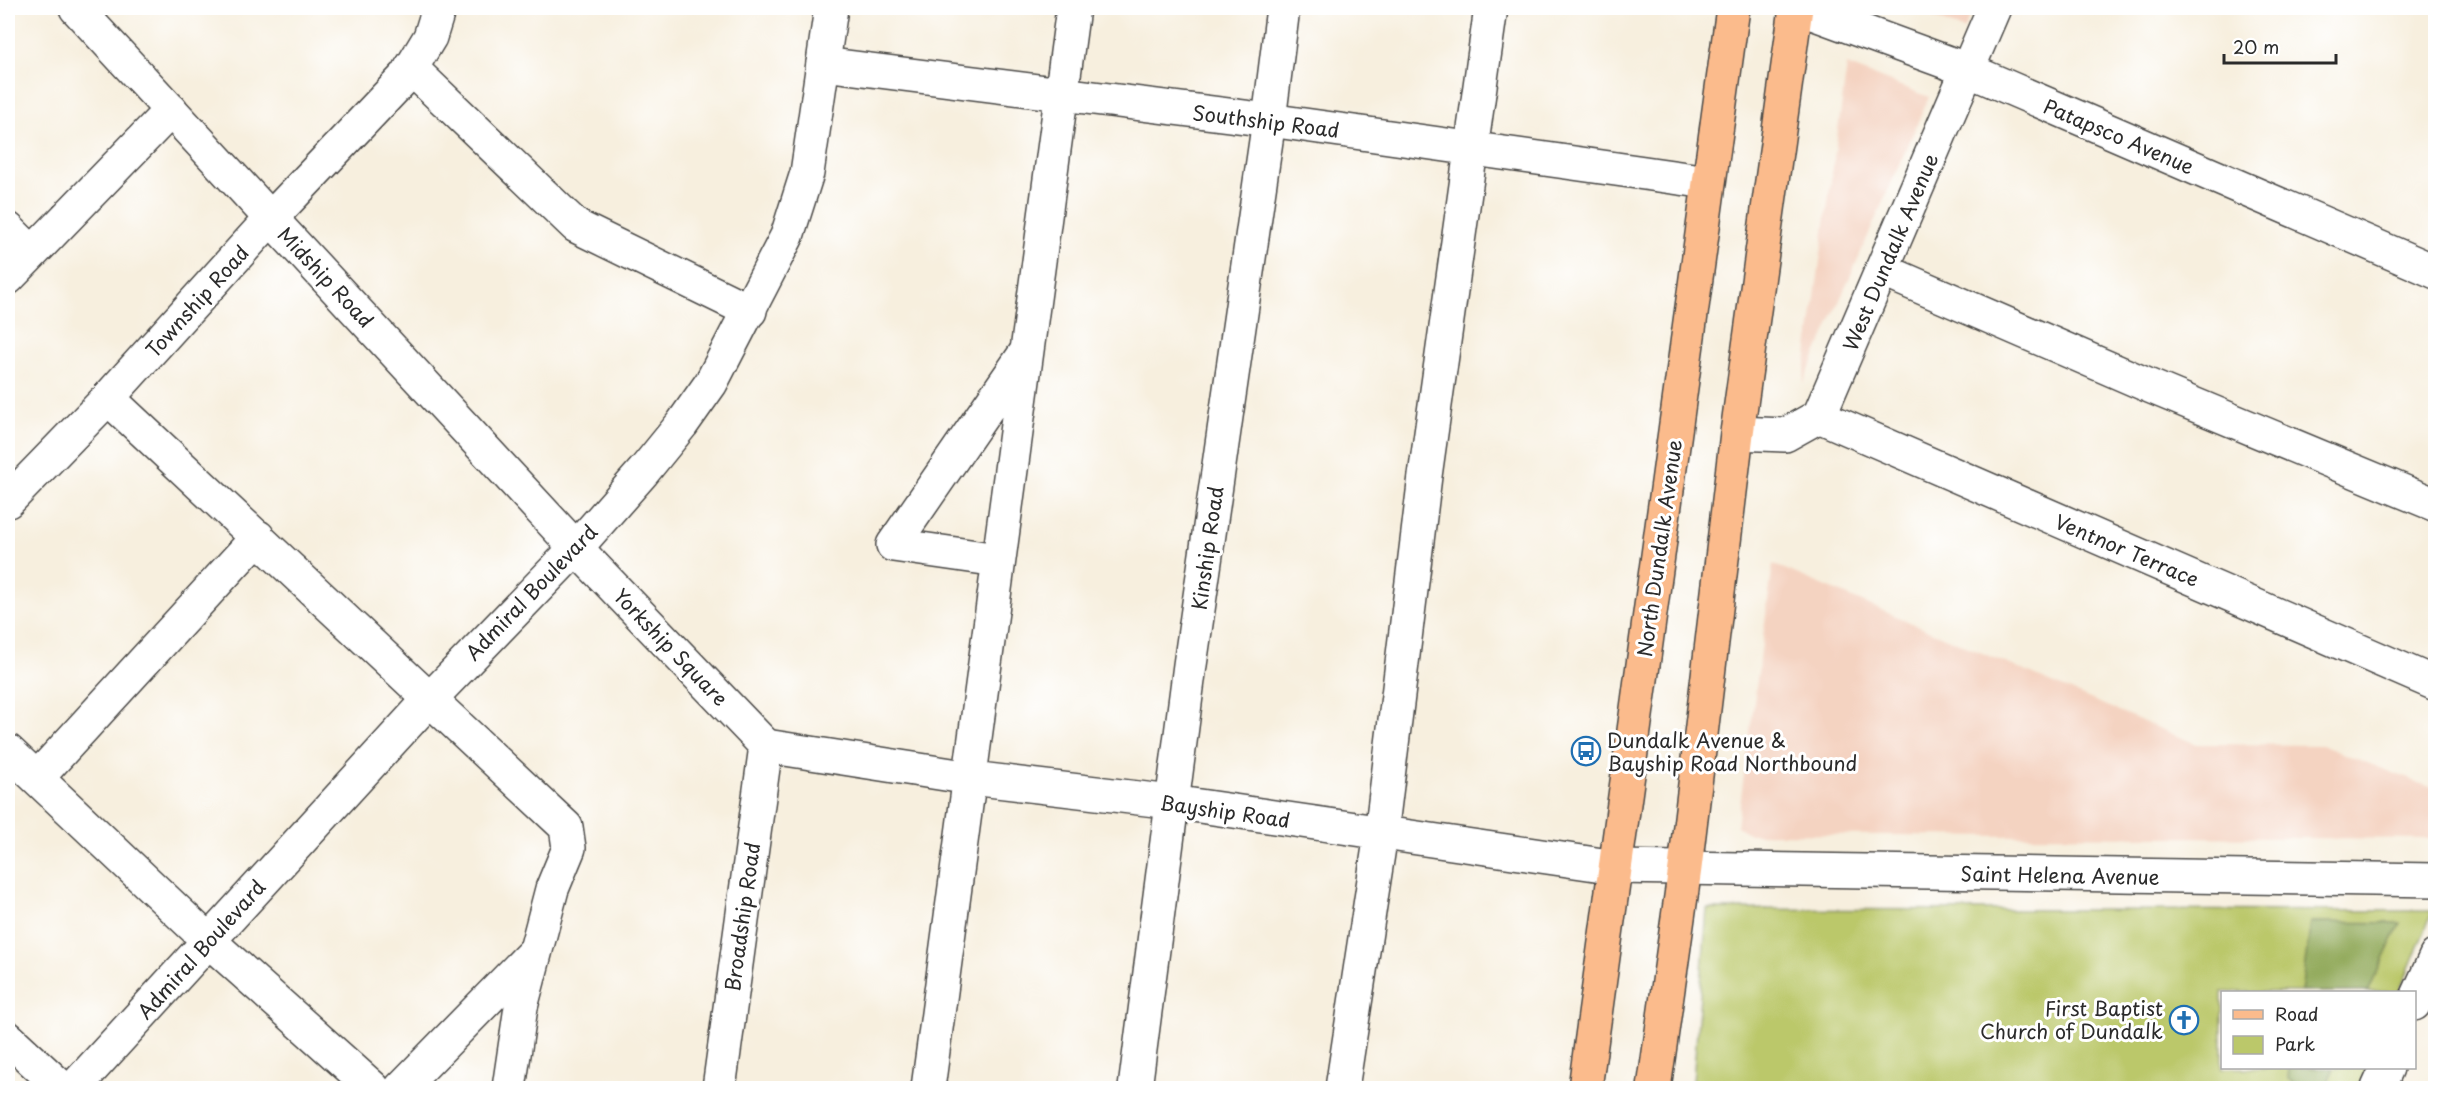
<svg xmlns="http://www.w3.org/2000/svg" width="2443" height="1096" font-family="'Playpen Sans',sans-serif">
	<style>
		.built { fill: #f4d3c1 }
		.green { fill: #bbc86a; stroke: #737a4a; stroke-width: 1.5 }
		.forest { fill: #94ac5e; stroke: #606c44; stroke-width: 1.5 }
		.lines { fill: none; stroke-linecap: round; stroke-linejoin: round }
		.minor-casing { stroke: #4a4846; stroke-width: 36 }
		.major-casing { stroke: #4a4846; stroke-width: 36 }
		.minor { stroke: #fff; stroke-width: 33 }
		.major { stroke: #fbbb8c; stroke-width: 33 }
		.labels { text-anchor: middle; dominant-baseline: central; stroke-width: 6; stroke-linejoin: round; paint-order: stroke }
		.street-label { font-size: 20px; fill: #2b2b2b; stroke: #fff }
		.poi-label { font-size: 20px; fill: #2b2b2b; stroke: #fff; text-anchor: start }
	</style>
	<rect width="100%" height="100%" fill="#fff"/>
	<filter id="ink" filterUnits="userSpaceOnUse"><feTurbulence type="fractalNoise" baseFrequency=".0167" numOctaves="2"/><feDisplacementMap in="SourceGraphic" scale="12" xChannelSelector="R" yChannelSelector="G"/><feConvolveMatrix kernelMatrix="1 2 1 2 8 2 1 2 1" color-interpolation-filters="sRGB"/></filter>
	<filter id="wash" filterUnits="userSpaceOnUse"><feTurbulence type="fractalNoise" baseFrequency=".008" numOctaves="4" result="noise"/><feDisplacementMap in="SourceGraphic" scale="24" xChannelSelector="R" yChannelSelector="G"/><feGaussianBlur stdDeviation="1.35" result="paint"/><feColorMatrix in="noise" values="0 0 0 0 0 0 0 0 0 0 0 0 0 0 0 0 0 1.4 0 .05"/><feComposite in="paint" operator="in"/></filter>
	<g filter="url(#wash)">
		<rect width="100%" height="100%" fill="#f7efde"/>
		<!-- built -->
		<g class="built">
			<polygon points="1911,8 1974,8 1964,30"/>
			<polygon points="1847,65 1929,97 1803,384"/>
			<polygon points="1773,564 2196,744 2321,745 2435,789 2435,839 1749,834 1737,826"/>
		</g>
		<!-- green -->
		<polygon class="green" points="1707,909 2433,911 2399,992 2222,992 2222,1068 2367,1068 2359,1088 1710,1088 1693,1081"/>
		<!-- forest -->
		<g class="forest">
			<polygon points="2311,922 2400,923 2368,992 2301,992"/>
			<polygon points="2289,1068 2334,1068 2325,1088 2303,1088 2288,1078"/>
		</g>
	</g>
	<g filter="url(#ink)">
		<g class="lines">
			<!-- minor casing -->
			<g class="minor-casing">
				<g id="minor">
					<polyline points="76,8 576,548 766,746"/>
					<polyline points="1799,8 1968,70 2436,272"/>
					<polyline points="823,64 1269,120 1708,182"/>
					<polyline points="411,68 576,226 750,311"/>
					<polyline points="8,229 31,252"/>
					<polyline points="1882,270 2152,387 2436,505"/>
					<polyline points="8,278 171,110"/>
					<polyline points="108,398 566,827 569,848 552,889 521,1007 509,1088"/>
					<polyline points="1819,416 2436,684"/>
					<polyline points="1737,433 1785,435 1819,416 1994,8"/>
					<polyline points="8,501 108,398 271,218 407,75 430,37 439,8"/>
					<polyline points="998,560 893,545 1024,355"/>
					<polyline points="766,746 971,778 1172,802 1616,867 2436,880"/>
					<polyline points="8,751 209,941 373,1088"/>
					<polyline points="37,778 258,537"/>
					<polyline points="2414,1004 2436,956"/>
					<polyline points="8,1038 62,1088"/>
					<polyline points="74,1088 429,700 576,548 643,472 682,424 711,383 787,236 807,173 831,8"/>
					<polyline points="401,1088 534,952"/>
					<polyline points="719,1088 766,746"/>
					<polyline points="928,1088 1073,8"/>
					<polyline points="1135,1088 1190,665 1269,120 1283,8"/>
					<polyline points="1342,1088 1381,834 1425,476 1491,8"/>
					<polyline points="2378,1088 2387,1068"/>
				</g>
			</g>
			<!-- major casing -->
			<g class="major-casing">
				<g id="major">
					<polyline points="1585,1088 1733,8"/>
					<polyline points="1654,1088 1685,868 1737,433 1796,8"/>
				</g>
			</g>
			<!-- minor -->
			<use href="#minor" class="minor"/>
			<!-- major -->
			<use href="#major" class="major"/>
		</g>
	</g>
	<!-- icons -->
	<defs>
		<g id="bus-ring" transform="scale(1.5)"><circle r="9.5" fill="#fff" stroke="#1f6fb2" stroke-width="1.5"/><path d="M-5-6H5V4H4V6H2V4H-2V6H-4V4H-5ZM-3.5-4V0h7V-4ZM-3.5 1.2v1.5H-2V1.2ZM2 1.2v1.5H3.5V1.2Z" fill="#1f6fb2"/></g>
		<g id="church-ring" transform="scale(1.5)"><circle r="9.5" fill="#fff" stroke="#1f6fb2" stroke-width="1.5"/><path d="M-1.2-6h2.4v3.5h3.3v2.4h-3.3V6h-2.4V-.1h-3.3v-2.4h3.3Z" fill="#1f6fb2"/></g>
	</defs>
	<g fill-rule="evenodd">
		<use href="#bus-ring" x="1586" y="751"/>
		<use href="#church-ring" x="2184" y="1020"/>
	</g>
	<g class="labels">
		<!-- street labels -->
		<g class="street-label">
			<text transform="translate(1266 121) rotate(7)">Southship Road</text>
			<text transform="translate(2119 136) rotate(23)">Patapsco Avenue</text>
			<text transform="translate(1890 252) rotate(-67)">West Dundalk Avenue</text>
			<text transform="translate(326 277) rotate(47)">Midship Road</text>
			<text transform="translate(197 301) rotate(-48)">Township Road</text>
			<text transform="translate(1207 548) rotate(-82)">Kinship Road</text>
			<text transform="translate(1659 548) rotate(-82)">North Dundalk Avenue</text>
			<text transform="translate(2127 550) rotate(23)">Ventnor Terrace</text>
			<text transform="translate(531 592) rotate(-46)">Admiral Boulevard</text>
			<text transform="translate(671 647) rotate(46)">Yorkship Square</text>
			<text transform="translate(1225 811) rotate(8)">Bayship Road</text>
			<text transform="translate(2060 875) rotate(1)">Saint Helena Avenue</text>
			<text transform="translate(742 917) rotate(-82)">Broadship Road</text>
			<text transform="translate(201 949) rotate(-48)">Admiral Boulevard</text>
		</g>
		<!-- poi labels -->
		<g class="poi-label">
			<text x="1607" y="740">Dundalk Avenue &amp;<tspan x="1607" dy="23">Bayship Road Northbound</tspan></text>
			<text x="2163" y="1008" text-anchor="end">First Baptist<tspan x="2163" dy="23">Church of Dundalk</tspan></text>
		</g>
	</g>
	<!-- margin -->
	<rect width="2443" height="1096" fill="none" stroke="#fff" stroke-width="30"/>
	<!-- legend -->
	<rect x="2221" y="991" width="195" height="78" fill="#ffffff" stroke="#aaaaaa" stroke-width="1.5"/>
	<rect x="2233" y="1010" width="30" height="9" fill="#fbbb8c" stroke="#aaaaaa" stroke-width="1.5"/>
	<text x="2275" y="1021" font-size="18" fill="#2b2b2b">Road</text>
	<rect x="2233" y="1036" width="30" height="18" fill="#bbc86a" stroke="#aaaaaa" stroke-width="1.5"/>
	<text x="2275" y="1051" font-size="18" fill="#2b2b2b">Park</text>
	<!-- scale -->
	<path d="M2224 54v9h112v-9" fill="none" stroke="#2b2b2b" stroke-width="3"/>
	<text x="2233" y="54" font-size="18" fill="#2b2b2b" stroke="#ffffff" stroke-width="4.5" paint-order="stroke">20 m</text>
</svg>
